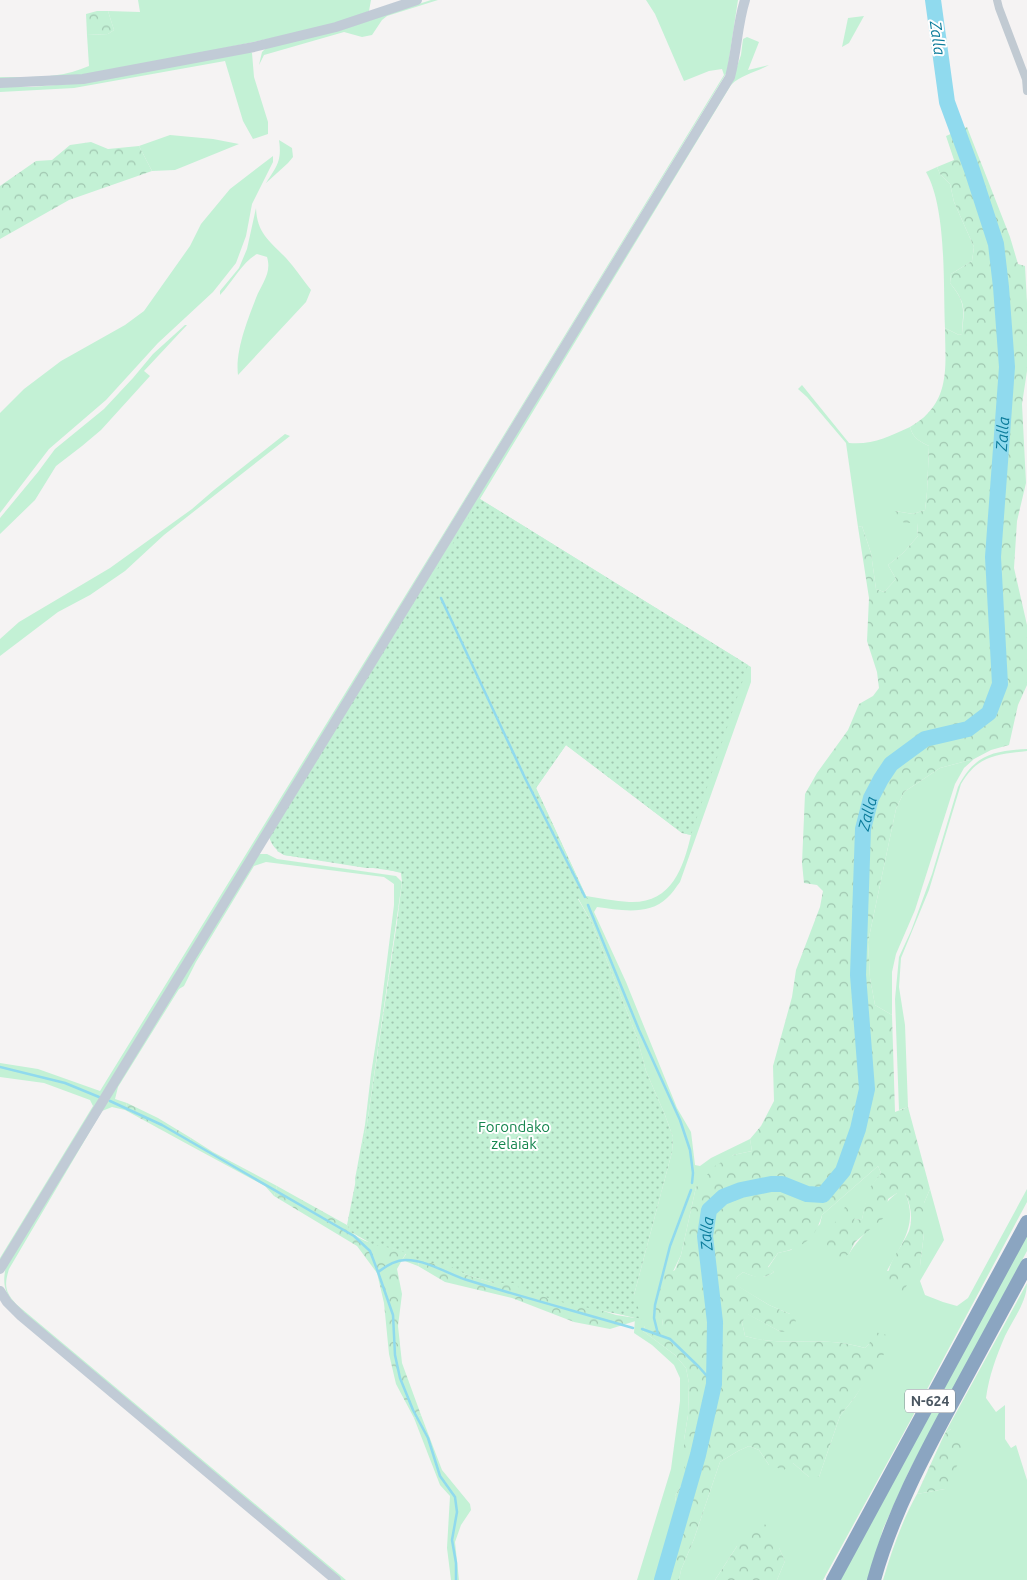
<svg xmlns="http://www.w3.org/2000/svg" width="1027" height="1580" font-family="Ubuntu,sans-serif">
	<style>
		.green { fill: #c3f1d5; fill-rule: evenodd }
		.forest { fill: url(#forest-crowns) }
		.park { fill: url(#park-dots) }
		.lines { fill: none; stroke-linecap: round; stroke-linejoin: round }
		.stream { stroke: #90daee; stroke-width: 2.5 }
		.river { stroke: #90daee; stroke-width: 16 }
		.street { stroke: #c1cad2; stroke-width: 8 }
		.secondary { stroke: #c1cbd6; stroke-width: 10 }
		.highway { stroke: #8ba5c1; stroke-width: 14 }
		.labels { text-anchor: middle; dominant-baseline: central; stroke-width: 4; stroke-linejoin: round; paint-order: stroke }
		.shield { fill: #fff; stroke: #808990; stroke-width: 1 }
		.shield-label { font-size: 14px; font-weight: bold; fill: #4a5661 }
		.park-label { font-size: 15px; fill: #17864f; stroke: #fff }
		.water-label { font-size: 16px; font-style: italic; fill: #0c7c9b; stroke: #fff }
	</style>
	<defs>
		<pattern id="forest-crowns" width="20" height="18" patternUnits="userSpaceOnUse" patternTransform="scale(1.25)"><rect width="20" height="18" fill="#c3f1d5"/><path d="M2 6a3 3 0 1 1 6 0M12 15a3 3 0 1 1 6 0" fill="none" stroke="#a0c6b0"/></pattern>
		<pattern id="park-dots" width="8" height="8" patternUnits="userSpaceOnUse" patternTransform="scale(1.25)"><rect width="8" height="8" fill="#c3f1d5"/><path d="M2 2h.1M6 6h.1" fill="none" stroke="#a0c6b0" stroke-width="1.8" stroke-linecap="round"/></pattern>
	</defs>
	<rect width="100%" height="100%" fill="#f5f3f3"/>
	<!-- green -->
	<g class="green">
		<path d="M 138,0 L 371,0 L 369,11 L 356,17 L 302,32 L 175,58 L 83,75 L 0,80 L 0,77 C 32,77 59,79 89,66 L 87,35 L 108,34 L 114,30 L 108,11 L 140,12 Z"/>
		<polygon points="431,0 438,0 387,16 382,20 372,35 362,37 344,32 264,55 259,65 262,52 267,47 367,21"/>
		<polygon points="646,0 738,0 727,72 0,1261 0,1258 93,1106 90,1100 44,1083 0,1077 0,1063 38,1069 100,1091 447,528 724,75 722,69 709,71 684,81 655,14"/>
		<polygon points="864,16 849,43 842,47 848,18"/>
		<path d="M 747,37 L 759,42 L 748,70 L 769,65 C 757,72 741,75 731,85 L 480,499 L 751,667 L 751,682 L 680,882 C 676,887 672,894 667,898 C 649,916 619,910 597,907 L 594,912 L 626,982 L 677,1108 L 691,1132 L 695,1165 L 700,1166 L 711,1158 L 750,1139 L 752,1151 L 733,1155 L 696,1187 L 681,1255 L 653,1313 L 663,1319 L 662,1326 L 645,1326 L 643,1331 L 675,1355 L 686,1368 L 689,1383 L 688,1415 L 684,1440 L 688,1474 L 675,1496 L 678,1513 L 658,1580 L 637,1580 L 671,1469 L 680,1401 L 680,1378 L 674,1365 L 652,1345 L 634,1333 L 635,1318 L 419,1261 L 418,1266 L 402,1260 L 406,1254 L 347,1225 L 634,1295 L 672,1152 L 673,1137 L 665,1115 L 646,1071 L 637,1037 L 592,923 L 578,898 L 284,855 L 277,851 L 423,592 L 421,588 L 733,78 L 741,55 L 743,39 ZM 566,745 L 682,833 L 691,835 C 683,869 671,904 629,902 C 615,901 600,898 586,896 L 536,788 Z"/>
		<polygon points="250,51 252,53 254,77 268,122 268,134 253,139 243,121 225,61 74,88 0,92 0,87 32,87 81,83"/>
		<polygon points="170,135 213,139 239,144 175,170 152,171 139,146"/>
		<path d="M 279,140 L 292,148 L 293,157 L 288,163 L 266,183 C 277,166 282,161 279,140 Z"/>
		<polygon points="273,156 273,162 252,204 246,236 236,263 213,292 158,343 106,400 49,449 0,513 0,413 24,389 61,361 125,325 144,311 190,246 201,224 230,189"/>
		<path d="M 937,167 L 940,174 L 950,184 L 954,202 L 974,247 L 972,261 L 951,274 L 950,283 C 967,304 963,309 962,334 L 959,335 L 945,328 C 943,285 947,209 926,172 Z"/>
		<path d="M 256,208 C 257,234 270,241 286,258 C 295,268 303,280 311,290 L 306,302 L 238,375 C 235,351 248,319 256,298 C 262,283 272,273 267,257 L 257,254 C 242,262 232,283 220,295 L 220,291 L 239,268 L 247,249 Z"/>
		<polygon points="185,325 187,325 144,371 150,376 101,430 82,446 56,466 35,500 0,534 0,518 38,472 55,449 104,409 133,378 153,354"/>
		<path d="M 802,385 L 849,443 C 873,445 888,437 910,427 C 913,438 919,441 929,446 L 927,492 L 925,510 L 913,514 L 895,511 L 905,523 L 917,523 L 918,536 L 903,553 L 888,565 L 896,579 L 884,592 L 876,589 L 871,553 L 862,526 L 858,527 L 846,443 L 807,397 L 798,389 Z"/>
		<polygon points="285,434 290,436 164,535 125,571 90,595 58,612 0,656 0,639 19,622 110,568 192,509 214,490"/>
		<path d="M 1027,749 L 1027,751 C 996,755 978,755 961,784 L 929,890 L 901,958 L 899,987 L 905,1025 L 908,1107 L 899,1110 L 895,999 L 899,957 L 911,931 L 932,874 L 958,787 C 974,755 993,751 1027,749 Z"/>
		<polygon points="974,759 964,768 955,784 915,910 896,954 892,972 892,1015 875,1005 870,978 868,942 896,809 904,792 940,768"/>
		<path d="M 260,854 L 267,854 L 277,859 L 396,876 L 402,882 L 367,1124 L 356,1186 L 355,1179 L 365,1125 L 371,1074 L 380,1016 L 394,905 L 394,884 L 384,877 L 266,862 L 254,866 L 196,962 L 184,986 L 179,989 L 118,1087 L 115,1099 L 127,1103 L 125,1110 L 112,1107 L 102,1111 L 9,1269 C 4,1286 5,1291 16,1304 L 346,1580 L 339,1580 L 27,1316 C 10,1299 0,1293 6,1266 L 255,858 Z"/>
		<polygon points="191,1138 213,1152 277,1186 274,1196 265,1186 189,1145"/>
		<path d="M 878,1166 L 881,1173 L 869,1190 L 862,1219 L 853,1220 L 855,1201 L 849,1254 C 854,1245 860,1239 867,1231 C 877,1218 883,1203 897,1193 L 905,1193 C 919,1224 901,1244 887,1271 L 920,1266 L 924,1233 L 924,1203 L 930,1189 L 944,1240 L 920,1281 L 925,1295 L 943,1302 L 957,1306 L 968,1298 L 1027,1189 L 1027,1202 L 908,1425 L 823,1580 L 777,1580 L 785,1561 L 779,1548 L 737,1546 L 715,1580 L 679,1580 L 681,1570 L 694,1539 L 720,1462 L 738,1451 L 749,1446 L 759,1450 L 769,1465 L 793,1463 L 809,1477 L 819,1477 L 840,1416 L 855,1397 L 869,1374 L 869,1344 L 865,1348 C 858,1346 850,1344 842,1343 C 809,1339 777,1346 745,1336 L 742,1322 L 746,1313 L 781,1332 L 790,1314 L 769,1305 L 734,1284 L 737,1277 L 743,1272 C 754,1277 763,1280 774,1272 L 768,1268 L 778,1253 L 791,1250 L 820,1224 L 822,1215 Z"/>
		<polygon points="1027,1235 1027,1251 909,1471 883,1529 868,1580 840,1580"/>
		<path d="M 1027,1283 C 1027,1302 1013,1319 1005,1336 C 996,1357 989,1376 986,1398 L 996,1412 L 1005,1405 L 1005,1439 L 1011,1448 L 1016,1445 L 1027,1480 L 1027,1580 L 883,1580 C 892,1550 902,1521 917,1494 L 945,1489 L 951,1429 L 945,1433 Z"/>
		<polygon points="421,1415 442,1470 470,1504 471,1510 461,1525 455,1542 459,1580 451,1580 447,1548 450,1496 440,1485 414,1418"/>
	</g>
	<!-- forest -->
	<g class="forest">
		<polygon points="97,11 108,11 114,30 108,34 87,35 86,14"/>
		<path d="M 967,127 L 1010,237 L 1018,264 L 1025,266 L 1027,303 L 1027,371 L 1022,404 L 1026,483 L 1017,521 L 1014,568 L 1027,625 L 1027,685 L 1018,705 L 1009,745 L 991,750 L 974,759 L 940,768 L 904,792 L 896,809 L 868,942 L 870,978 L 875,1005 L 892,1015 L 895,1112 L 908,1107 L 930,1189 L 924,1203 L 924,1233 L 920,1266 L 899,1297 C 874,1274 899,1254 909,1231 C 913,1219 911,1205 905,1193 L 897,1193 L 888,1199 L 886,1216 L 855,1242 L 849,1254 L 839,1260 L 830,1254 L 825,1238 L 845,1207 L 855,1201 L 858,1209 L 854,1220 L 862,1219 L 868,1190 L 881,1173 L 878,1166 L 822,1215 C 815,1240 802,1248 778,1253 L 768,1267 L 774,1272 C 762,1280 756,1278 743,1272 L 737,1277 L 735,1284 L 769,1305 L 790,1314 L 796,1321 L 795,1331 L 781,1332 L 747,1314 L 742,1322 L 745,1336 C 778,1346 809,1339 842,1343 C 850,1344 857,1346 865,1348 L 869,1344 L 875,1332 L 887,1335 L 888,1348 L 855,1397 L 840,1416 L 819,1477 L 809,1477 L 793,1463 L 784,1470 L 769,1465 L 759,1450 L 749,1446 L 738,1451 L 720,1462 L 694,1539 L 681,1570 L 679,1580 L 658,1580 L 678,1513 L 675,1496 L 688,1474 L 684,1467 L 684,1440 L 688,1415 L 689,1383 L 686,1368 L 675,1355 L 643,1331 L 645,1326 L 662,1326 L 663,1319 L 658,1319 L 653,1313 L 664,1276 L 675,1270 L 681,1255 L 696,1187 L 715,1166 L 733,1155 L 752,1151 L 750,1139 L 761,1126 L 774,1101 L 773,1066 L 792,997 L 796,970 L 820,907 L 823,891 L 817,885 L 804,883 L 802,863 L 805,794 L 817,773 L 848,730 L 859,704 L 873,696 L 879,688 L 877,672 L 867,641 L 869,598 L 858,527 L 862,526 L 871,553 L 876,589 L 884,592 L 896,579 L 888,565 L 903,553 L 918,536 L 917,523 L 905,523 L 891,517 L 895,511 L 913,514 L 925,510 L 927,492 L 929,446 C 919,441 913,438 910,427 C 916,423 923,419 928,413 C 950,390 945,358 945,328 L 959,335 L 962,334 C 964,309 967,304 950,283 L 951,274 L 972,261 L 974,247 L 954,202 L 950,184 L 940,174 L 937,167 L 954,160 L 946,136 Z"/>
		<polygon points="91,142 108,149 139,146 152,171 69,200 0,239 0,186 36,161 52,160 70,145"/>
		<polygon points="127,1103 158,1118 191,1138 189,1145 125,1110"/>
		<path d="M 277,1186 L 347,1225 C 358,1247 387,1243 406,1253 L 397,1269 L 402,1294 L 398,1326 L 402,1363 L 421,1415 L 414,1418 L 396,1384 L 389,1354 L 384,1303 L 377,1273 L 357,1246 L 274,1196 Z"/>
		<polygon points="419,1261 450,1266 467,1275 494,1283 516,1283 616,1315 642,1319 610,1329 574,1322 512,1298 445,1282 418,1266"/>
		<polygon points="951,1429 959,1431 965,1443 961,1458 945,1489 917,1494 945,1433"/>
		<polygon points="762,1521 772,1532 785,1561 777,1580 715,1580 752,1523"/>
	</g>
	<!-- park -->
	<path class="park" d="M 480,499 L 748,665 L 691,835 L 682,833 L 566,745 L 536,788 L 586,896 L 588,899 L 578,899 L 592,923 L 637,1037 L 646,1071 L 665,1115 L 673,1137 L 672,1152 L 634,1295 L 642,1319 L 565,1303 L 521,1290 L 515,1283 L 494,1283 L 467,1275 L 450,1266 L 419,1261 L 400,1250 L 372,1244 L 351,1232 L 347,1225 L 367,1124 L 397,922 L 402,882 L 401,873 L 381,868 L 366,868 L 284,855 C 276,850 271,845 269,836 L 421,588 L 424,591 Z"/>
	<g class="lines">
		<!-- stream -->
		<g class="stream">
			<polyline points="441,598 525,778 585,897"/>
			<polyline points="588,905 639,1030 680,1120 690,1150 693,1173 692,1183"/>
			<polyline points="0,1067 65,1083 99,1097"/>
			<path d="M 110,1101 L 162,1125 L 354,1236 L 370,1251 L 378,1272 C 387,1266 395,1260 406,1260 C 427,1260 448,1274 467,1280 C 522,1297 578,1312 633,1328"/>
			<polyline points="378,1272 393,1315 395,1355 400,1378 413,1410 428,1438 440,1476 455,1497 457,1512 452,1540 456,1563 456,1580"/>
			<polyline points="642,1329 670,1339 699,1367 714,1384"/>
			<polyline points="658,1334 654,1318 655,1305 670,1246 691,1190"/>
		</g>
		<!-- river -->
		<path class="river" id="s1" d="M 662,1580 L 698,1455 L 714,1384 L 715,1322 L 705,1236 L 709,1210 L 723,1197 L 741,1190 L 771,1184 L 782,1184 L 807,1194 L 823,1195 L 843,1171 L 858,1129 L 867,1089 L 858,975 L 863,829 L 871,798 L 881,779 L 891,764 L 925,739 L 968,729 L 989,713 L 1000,684 L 993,557 L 1007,367 L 1001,287 L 996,244 L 972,170 L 947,102 L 933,0"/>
		<!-- street -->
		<polyline class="street" points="997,0 999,8 1026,79 1027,91"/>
		<!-- secondary -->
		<g class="secondary">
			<polyline points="0,83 83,79 254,47 336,27 417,0"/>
			<path d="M 0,1269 L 730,77 C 737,51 737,25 745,0"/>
			<polyline points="0,1291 7,1302 21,1316 336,1580"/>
		</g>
		<!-- highway -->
		<g class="highway">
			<polyline points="833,1580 1027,1222"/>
			<path d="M 874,1580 C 892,1515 924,1455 956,1396 C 980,1352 1003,1309 1027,1265"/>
		</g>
	</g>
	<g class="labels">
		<!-- shield labels -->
		<rect class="shield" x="905" y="1389.5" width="50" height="23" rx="4"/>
		<g class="shield-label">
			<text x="930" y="1401">N-624</text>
		</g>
		<!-- park labels -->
		<g class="park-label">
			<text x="514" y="1126">Forondako<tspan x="514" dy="17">zelaiak</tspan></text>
		</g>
		<!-- water labels -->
		<g class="water-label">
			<text transform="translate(938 38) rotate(82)">Zalla</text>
			<text stroke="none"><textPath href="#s1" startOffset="1344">Zalla</textPath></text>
			<text stroke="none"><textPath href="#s1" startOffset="894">Zalla</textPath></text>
			<text stroke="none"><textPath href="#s1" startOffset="354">Zalla</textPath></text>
		</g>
	</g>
</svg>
